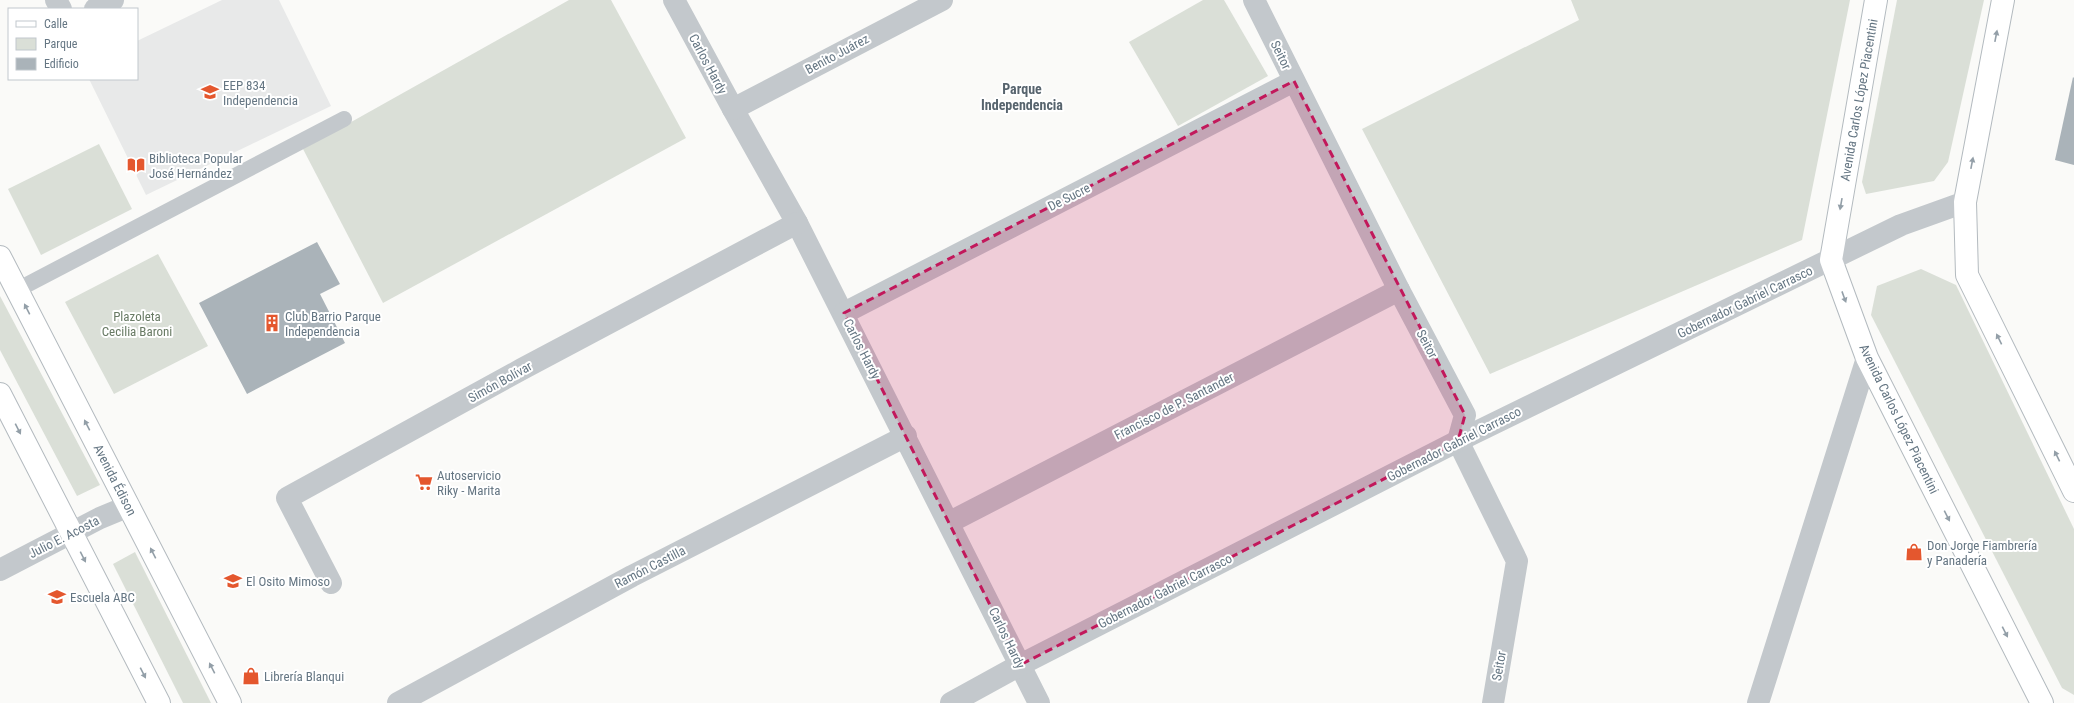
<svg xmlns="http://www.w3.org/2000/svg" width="2074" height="703" font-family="'Roboto Condensed',sans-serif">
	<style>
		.built { fill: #e8e9e9 }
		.green { fill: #dadfd7 }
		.building { fill: #aab3b9 }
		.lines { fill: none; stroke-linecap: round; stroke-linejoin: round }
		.secondary-casing { stroke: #b3babf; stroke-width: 24 }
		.service { stroke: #c3c8cc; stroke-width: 16 }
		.minor { stroke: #c3c8cc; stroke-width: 22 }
		.secondary { stroke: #fff; stroke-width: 22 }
		.oneway { fill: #939fa8 }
		.marked { fill: #c2185b; fill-opacity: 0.2; stroke: #c2185b; stroke-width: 3; stroke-dasharray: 8 5; stroke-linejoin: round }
		.labels { text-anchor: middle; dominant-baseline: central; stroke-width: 4; stroke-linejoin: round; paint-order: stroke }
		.street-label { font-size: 13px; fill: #657683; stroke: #fff }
		.poi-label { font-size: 13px; fill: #657683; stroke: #fff; text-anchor: start }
		.park-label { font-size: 13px; fill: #687a64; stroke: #fff }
		.neighbourhood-label { font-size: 14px; font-weight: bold; fill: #57646e; stroke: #fff }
	</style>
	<rect width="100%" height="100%" fill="#fafaf8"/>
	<!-- built -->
	<polygon class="built" points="222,0 279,0 331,106 146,195 89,79 137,79 137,41"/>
	<!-- green -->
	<g class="green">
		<polygon points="569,0 611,0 686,138 383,303 303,149"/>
		<polygon points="1203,0 1224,0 1268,76 1178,126 1129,42"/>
		<polygon points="1571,0 1850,0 1802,240 1490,374 1362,129 1579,20"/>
		<polygon points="1897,0 1984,0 1948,162 1934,181 1866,194 1862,182"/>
		<polygon points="99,144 132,209 41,255 8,189"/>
		<polygon points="158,254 208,346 114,394 65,302"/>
		<polygon points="1921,269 1956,285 2074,529 2074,695 2062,688 1871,315 1877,286"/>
		<polygon points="0,296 100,485 77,496 0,350"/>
		<polygon points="135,552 211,703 183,703 113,564"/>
	</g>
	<!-- building -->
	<g class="building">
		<polygon points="2073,77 2074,78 2074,165 2055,160"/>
		<polygon points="317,242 340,284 320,294 345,343 247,394 199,303"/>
	</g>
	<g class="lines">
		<!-- secondary casing -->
		<g class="secondary-casing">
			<g id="secondary">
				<polyline points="1876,0 1831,260 1867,358 2042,703"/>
				<polyline points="2003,0 1965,202 1967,275 2074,491"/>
				<polyline points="0,257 230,703"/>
				<polyline points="0,394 159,703"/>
			</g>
		</g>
		<!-- service -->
		<polyline class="service" points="17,290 344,119"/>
		<!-- minor -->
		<g class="minor">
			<polyline points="56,0 61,9"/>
			<polyline points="674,0 733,109 797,223 1039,703"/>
			<polyline points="1254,0 1399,290 1465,415 1458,441 1517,561 1493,703"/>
			<polyline points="95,9 113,0"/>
			<polyline points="733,109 942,0"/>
			<polyline points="844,313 1294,81"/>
			<polyline points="950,522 1399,290"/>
			<polyline points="0,570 100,518 129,506"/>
			<polyline points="331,583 287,498 522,369 797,223"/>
			<polyline points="398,703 632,576 906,436"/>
			<polyline points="951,703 1020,665 1458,441 1901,225 1965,202"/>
			<polyline points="1758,703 1867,358"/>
		</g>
		<!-- secondary -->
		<use href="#secondary" class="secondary"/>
	</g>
	<!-- one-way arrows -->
	<defs><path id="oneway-solid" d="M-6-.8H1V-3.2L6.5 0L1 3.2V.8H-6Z"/></defs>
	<g class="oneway">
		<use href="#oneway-solid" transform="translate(1996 36) rotate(-79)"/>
		<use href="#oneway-solid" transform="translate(1972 163) rotate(-79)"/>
		<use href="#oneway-solid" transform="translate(1841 204) rotate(100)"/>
		<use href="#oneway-solid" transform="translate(1844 297) rotate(70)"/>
		<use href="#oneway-solid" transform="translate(27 309) rotate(-117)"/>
		<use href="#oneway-solid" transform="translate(1999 339) rotate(-116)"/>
		<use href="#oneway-solid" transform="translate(87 425) rotate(-117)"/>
		<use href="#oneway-solid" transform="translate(18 429) rotate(63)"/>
		<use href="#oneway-solid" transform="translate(2057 456) rotate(-116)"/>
		<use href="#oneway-solid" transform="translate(1947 516) rotate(63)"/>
		<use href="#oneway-solid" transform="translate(153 553) rotate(-117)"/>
		<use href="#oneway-solid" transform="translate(83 557) rotate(63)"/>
		<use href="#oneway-solid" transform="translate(2005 632) rotate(63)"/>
		<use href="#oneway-solid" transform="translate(212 668) rotate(-117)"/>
		<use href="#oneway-solid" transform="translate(143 673) rotate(63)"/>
	</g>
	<!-- marked area -->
	<path class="marked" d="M 1294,81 L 1465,415 L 1458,441 L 1020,665 L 844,313 Z"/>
	<!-- icons -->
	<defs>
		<g id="school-bare" transform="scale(1.38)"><path d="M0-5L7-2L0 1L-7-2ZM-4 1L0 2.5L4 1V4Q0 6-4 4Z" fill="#e4572e" stroke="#fff" stroke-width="2.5" paint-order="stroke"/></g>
		<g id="library-bare" transform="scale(1.38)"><path d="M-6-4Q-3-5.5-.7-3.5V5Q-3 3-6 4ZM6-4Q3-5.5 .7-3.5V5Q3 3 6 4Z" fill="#e4572e" stroke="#fff" stroke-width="2.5" paint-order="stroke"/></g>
		<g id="building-bare" transform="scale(1.38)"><path d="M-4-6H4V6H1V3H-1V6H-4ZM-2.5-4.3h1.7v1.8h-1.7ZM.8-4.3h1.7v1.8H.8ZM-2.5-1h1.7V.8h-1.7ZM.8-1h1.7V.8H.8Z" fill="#e4572e" stroke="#fff" stroke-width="2.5" paint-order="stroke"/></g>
		<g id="supermarket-bare" transform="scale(1.38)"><path d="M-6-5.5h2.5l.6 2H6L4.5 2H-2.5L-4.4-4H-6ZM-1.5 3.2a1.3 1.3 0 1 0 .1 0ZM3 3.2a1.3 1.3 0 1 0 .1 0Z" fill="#e4572e" stroke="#fff" stroke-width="2.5" paint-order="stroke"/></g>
		<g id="shop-bare" transform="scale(1.38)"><path d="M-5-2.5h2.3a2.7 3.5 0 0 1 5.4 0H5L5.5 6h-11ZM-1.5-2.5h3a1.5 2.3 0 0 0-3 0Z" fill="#e4572e" stroke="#fff" stroke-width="2.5" paint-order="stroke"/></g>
	</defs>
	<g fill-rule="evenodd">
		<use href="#school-bare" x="210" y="92"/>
		<use href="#library-bare" x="136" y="165"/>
		<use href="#building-bare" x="272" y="323"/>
		<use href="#supermarket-bare" x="424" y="482"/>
		<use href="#shop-bare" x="1914" y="552"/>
		<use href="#school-bare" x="233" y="581"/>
		<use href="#school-bare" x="57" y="597"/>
		<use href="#shop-bare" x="251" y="676"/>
	</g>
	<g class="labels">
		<!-- street labels -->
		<g class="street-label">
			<text transform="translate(837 54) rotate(-28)">Benito Juárez</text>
			<text transform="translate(1281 55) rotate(64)">Seitor</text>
			<text transform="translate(708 64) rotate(62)">Carlos Hardy</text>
			<text transform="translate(1859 100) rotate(-80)">Avenida Carlos López Piacentini</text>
			<text transform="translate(1069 197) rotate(-27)">De Sucre</text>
			<text transform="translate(1745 302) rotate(-26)">Gobernador Gabriel Carrasco</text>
			<text transform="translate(1427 344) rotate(62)">Seitor</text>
			<text transform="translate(862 349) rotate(63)">Carlos Hardy</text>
			<text transform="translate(500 382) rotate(-29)">Simón Bolívar</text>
			<text transform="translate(1174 406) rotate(-27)">Francisco de P. Santander</text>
			<text transform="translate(1899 419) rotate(64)">Avenida Carlos López Piacentini</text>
			<text transform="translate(1454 444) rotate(-27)">Gobernador Gabriel Carrasco</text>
			<text transform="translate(115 480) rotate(63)">Avenida Édison</text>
			<text transform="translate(64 537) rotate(-27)">Julio E. Acosta</text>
			<text transform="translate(650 567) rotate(-27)">Ramón Castilla</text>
			<text transform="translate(1165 591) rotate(-27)">Gobernador Gabriel Carrasco</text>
			<text transform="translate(1007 638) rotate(64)">Carlos Hardy</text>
			<text transform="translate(1499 666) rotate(-80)">Seitor</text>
		</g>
		<!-- poi labels -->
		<g class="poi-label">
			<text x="223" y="85">EEP 834<tspan x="223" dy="15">Independencia</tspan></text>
			<text x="149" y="158">Biblioteca Popular<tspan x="149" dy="15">José Hernández</tspan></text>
			<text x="285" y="316">Club Barrio Parque<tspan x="285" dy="15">Independencia</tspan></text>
			<text x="437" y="475">Autoservicio<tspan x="437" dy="15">Riky - Marita</tspan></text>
			<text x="1927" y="545">Don Jorge Fiambrería<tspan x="1927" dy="15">y Panadería</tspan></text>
			<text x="246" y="581">El Osito Mimoso</text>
			<text x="70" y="597">Escuela ABC</text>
			<text x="264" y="676">Librería Blanqui</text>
		</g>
		<!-- park labels -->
		<g class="park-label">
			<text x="137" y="316">Plazoleta<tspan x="137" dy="15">Cecilia Baroni</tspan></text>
		</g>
		<!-- neighbourhood labels -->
		<g class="neighbourhood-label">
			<text x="1022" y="89">Parque<tspan x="1022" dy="16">Independencia</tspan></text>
		</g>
	</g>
	<!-- legend -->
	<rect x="8" y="8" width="130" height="72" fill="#ffffff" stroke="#c1c8cd"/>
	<rect x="16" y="21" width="20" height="6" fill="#ffffff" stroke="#c1c8cd"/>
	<text x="44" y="28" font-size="12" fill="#657683">Calle</text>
	<rect x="16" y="38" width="20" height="12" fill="#dadfd7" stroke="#c1c8cd"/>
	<text x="44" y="48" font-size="12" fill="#657683">Parque</text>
	<rect x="16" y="58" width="20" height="12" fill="#aab3b9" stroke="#c1c8cd"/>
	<text x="44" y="68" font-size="12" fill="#657683">Edificio</text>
</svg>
